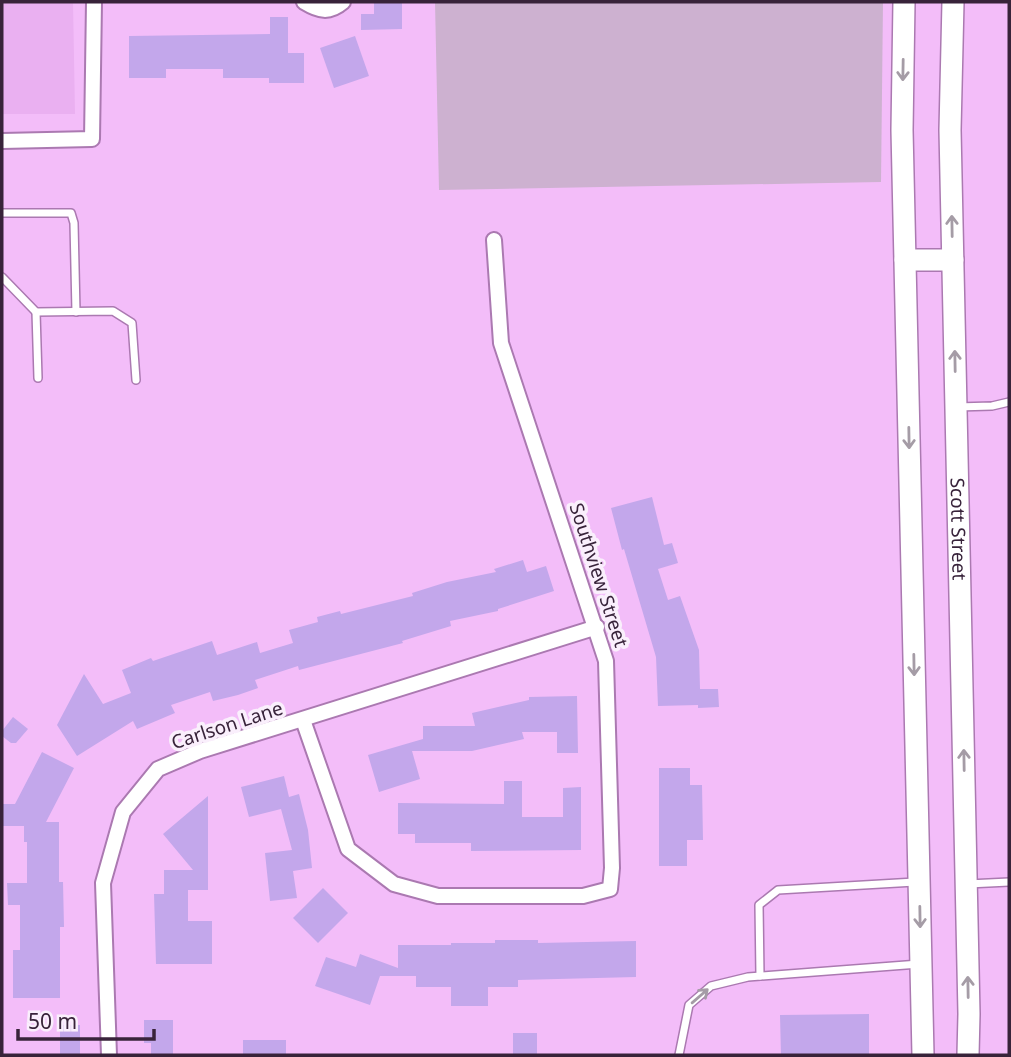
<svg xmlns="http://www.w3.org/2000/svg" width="1011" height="1057" font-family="'Noto Sans',sans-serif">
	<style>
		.built { fill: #eab0f1 }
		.green { fill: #cdb1d0 }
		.building { fill: #c3a7eb }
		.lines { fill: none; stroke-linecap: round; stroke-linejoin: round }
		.lane-casing { stroke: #ab79b1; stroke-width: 10 }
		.street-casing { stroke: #ab79b1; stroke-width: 18 }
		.secondary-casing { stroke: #ab79b1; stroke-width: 24 }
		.lane { stroke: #fff; stroke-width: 7 }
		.street { stroke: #fff; stroke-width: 14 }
		.secondary { stroke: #fff; stroke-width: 21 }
		.oneway { stroke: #a59ca6 }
		.labels { text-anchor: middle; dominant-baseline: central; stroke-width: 7; stroke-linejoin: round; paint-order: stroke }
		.street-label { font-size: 19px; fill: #38233a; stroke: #faeffc }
	</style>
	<rect width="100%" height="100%" fill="#f3bdf9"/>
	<!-- built -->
	<polygon class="built" points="2,2 73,2 75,114 2,114"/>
	<!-- green -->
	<polygon class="green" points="435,2 883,2 881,182 439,190"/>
	<!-- building -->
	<g class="building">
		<polygon points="374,2 402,2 402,29 361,30 361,14 374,14"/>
		<polygon points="270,17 288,17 288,53 304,53 304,83 269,83 269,78 223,78 223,69 166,69 166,78 129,78 129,36 270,34"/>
		<polygon points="355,36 369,76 334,88 320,48"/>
		<polygon points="652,497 664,545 672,543 678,563 658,569 668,600 680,596 699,650 700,689 718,689 719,707 698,708 698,705 658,706 656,657 624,549 622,550 611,508"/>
		<polygon points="523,560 527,572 546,566 554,591 498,609 498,611 450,621 451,626 402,641 403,643 299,670 298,666 255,680 258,688 238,695 213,701 210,692 171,705 175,713 137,729 133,721 77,756 57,725 84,674 103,704 131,693 122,670 151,658 153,661 212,641 217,655 257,642 260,653 293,643 289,630 318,622 317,617 340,611 341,614 413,596 412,593 447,582 496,572 494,569"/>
		<polygon points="577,696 578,753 557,753 557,732 522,732 524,739 472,751 412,751 420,779 379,792 368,755 423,739 423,726 475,726 472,713 529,700 529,697"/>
		<polygon points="13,717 28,729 16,743 11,743 2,736 2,731"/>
		<polygon points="42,752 74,768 46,822 59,822 59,882 63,882 64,927 60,927 60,998 13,998 13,950 20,950 20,905 8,905 7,883 27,883 27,842 24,842 24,826 2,826 2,804 15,804"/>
		<polygon points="659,768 690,768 690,785 702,785 703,840 687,840 687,866 659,866"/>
		<polygon points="284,776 289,797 299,794 308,830 312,868 293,871 297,898 270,901 265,853 292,850 281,809 249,817 241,787"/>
		<polygon points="504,781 522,781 522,817 563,817 563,788 581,787 581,850 471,851 471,843 415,843 415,834 398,834 398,803 504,804"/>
		<polygon points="208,796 208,890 188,890 188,921 212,921 212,964 156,964 154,894 164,894 164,870 193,870 163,834"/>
		<polygon points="323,888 348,913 318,943 293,918"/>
		<polygon points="495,940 538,940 538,943 636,941 636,977 518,980 518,987 488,987 488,1006 451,1006 451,987 416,987 416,976 380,976 370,1005 315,986 326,957 356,967 360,954 398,968 398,945 451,945 451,943 495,943"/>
		<polygon points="869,1014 869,1055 781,1055 780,1015"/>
		<polygon points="144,1020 173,1020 173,1055 151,1055 151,1043 144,1043"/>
		<rect x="60" y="1025" width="20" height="30"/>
		<rect x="513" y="1033" width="24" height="22"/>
		<rect x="243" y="1040" width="43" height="15"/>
	</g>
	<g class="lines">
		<!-- lane casing -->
		<g class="lane-casing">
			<g id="lane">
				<polyline points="2,213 71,213 74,223 76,312"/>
				<polyline points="2,277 36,312 113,311 132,323 136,380"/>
				<polyline points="36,312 38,378"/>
				<polyline points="957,407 992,406 1009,402"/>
				<polyline points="968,884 1009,882"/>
				<polyline points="760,976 759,905 778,890 915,882"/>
				<polyline points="679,1055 689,1005 711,986 748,977 919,964"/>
			</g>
		</g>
		<!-- street casing -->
		<g class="street-casing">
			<g id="street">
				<path d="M 304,2 C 319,11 329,14 343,2"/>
				<polyline points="2,141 92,139 94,2"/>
				<polyline points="303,720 348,849 394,884 438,896 583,896 610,889 612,868 606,661 501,343 494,240"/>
				<polyline points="109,1055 103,883 123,812 158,769 200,751 597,627"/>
			</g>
		</g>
		<!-- secondary casing -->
		<g class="secondary-casing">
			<g id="secondary">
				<polyline points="904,2 902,130 923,1055"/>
				<path id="s1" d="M 953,2 L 950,130 L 969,1014 L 968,1055"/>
				<polyline points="905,260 953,260"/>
			</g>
		</g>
		<!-- lane -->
		<use href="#lane" class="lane"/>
		<!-- street -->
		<use href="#street" class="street"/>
		<!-- secondary -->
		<use href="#secondary" class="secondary"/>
	</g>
	<!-- one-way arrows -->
	<defs><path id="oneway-shaft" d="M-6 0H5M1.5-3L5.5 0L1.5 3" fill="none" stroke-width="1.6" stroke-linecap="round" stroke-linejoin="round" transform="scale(1.75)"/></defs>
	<g class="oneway">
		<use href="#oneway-shaft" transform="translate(903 70) rotate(91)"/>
		<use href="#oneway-shaft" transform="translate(952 226) rotate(-91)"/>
		<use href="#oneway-shaft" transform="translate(955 361) rotate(-91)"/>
		<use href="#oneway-shaft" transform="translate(909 438) rotate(89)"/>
		<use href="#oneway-shaft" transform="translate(914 665) rotate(89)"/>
		<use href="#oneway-shaft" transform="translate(964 760) rotate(-91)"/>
		<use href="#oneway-shaft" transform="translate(920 917) rotate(89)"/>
		<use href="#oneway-shaft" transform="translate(968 987) rotate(-91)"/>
		<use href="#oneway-shaft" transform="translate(700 996) rotate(-41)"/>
	</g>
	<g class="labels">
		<!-- street labels -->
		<g class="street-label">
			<text stroke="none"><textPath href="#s1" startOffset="527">Scott Street</textPath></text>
			<text transform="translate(599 575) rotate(72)">Southview Street</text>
			<text transform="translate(227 725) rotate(-18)">Carlson Lane</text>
		</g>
	</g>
	<!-- border -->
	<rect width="1011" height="1057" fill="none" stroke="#38233a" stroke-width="7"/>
	<!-- scale -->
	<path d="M18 1029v10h136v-10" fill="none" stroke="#38233a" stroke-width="3.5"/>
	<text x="28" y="1029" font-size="21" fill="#38233a" stroke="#faeffc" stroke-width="5" paint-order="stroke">50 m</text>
</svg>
